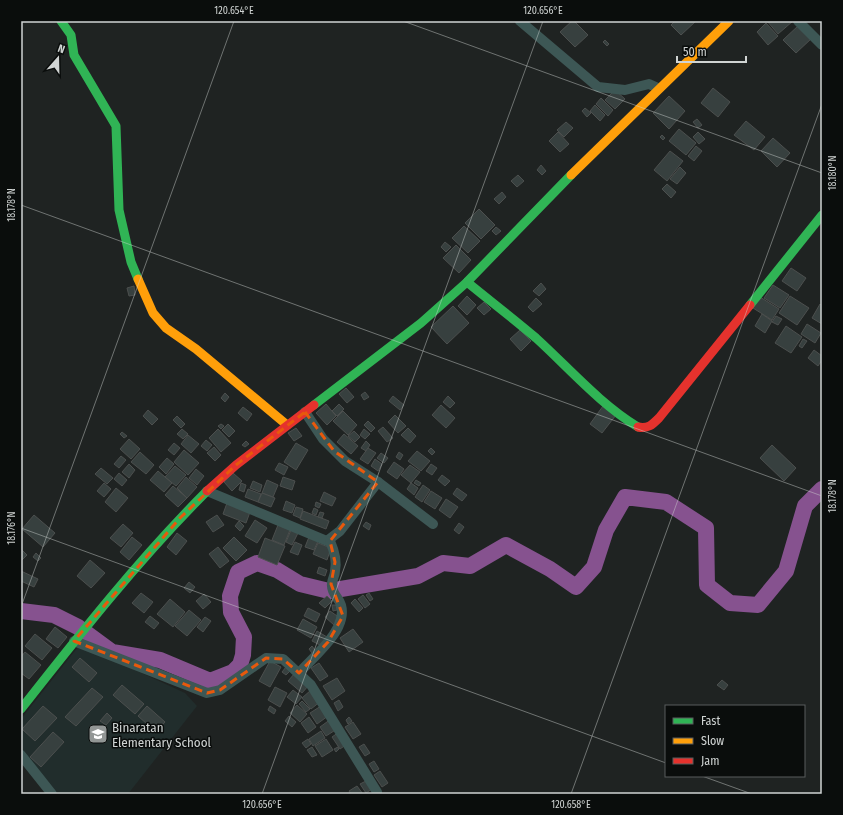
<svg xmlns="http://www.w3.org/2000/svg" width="843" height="815" font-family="'Fira Sans Condensed',sans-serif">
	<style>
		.built { fill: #212d2c }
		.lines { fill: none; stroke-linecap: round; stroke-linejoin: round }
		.river { stroke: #86528f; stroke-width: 16 }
		.building { fill: #37403f; stroke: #4c4f4e }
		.street { stroke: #3d5755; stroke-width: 10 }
		.fast { stroke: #30b455; stroke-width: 9 }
		.slow { stroke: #ff9f0a; stroke-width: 9 }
		.jam { stroke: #e5322d; stroke-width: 9 }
		.marked { fill: none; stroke: #e8590c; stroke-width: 3; stroke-dasharray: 8 5; stroke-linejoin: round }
		.ticks { fill: none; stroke: #d0d4d3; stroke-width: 1; stroke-opacity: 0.45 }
		.labels { text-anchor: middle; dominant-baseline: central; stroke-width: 3; stroke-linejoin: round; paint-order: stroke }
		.poi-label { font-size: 13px; fill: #d0d4d3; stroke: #0a0d0c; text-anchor: start }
		.neatline { fill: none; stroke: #d0d4d3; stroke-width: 1.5 }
		.ticks-label { font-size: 10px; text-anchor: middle; fill: #d0d4d3 }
	</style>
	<rect width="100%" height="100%" fill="#1f2322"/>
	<!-- built -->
	<polygon class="built" points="78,647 94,651 185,693 197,706 128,794 58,794 21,750 21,719"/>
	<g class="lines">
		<!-- river -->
		<polyline class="river" points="21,611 54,615 78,627 112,652 160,660 210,681 233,672 240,665 243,655 244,637 231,612 230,596 238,572 257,563 277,570 300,584 329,591 418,576 443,563 470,566 506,545 550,569 576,587 594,567 606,530 625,497 666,502 706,528 707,585 730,603 758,605 786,571 805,506 822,489"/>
	</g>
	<!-- building -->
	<g class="building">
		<polygon points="572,21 574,21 588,35 575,47 560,32"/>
		<polygon points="675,21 696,21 681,35 671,25"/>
		<polygon points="767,21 793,21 778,34"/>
		<polygon points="766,23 778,36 768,45 757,32"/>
		<polygon points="799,25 812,38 796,53 783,40"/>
		<polygon points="605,40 609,44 607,46 603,42"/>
		<polygon points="713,88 730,102 718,117 701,103"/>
		<polygon points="615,90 625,99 615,109 605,100"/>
		<polygon points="669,96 685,111 669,129 653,113"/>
		<polygon points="601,98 613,110 608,116 596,104"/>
		<polygon points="595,105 605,115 600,121 590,111"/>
		<polygon points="585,108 591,113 587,117 582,111"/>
		<polygon points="697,119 702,125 698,128 693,122"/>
		<polygon points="746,121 765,137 754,150 734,135"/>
		<polygon points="566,122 573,128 564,137 557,130"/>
		<polygon points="679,129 696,143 686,155 669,141"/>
		<polygon points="558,132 569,144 560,152 549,141"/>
		<polygon points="698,132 705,139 699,144 693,137"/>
		<polygon points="662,135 665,138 663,140 660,137"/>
		<polygon points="773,138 790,153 777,167 761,151"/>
		<polygon points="696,146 702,151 694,161 688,156"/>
		<polygon points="670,151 683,161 667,181 654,170"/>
		<polygon points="541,165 546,171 542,175 537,170"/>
		<polygon points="680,167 686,173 677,184 670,179"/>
		<polygon points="518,175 524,181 517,187 511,181"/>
		<polygon points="667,184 676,192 671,198 662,189"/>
		<polygon points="502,192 506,197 499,204 494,199"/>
		<polygon points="479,209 495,225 481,239 465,223"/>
		<polygon points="464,226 480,241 468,253 452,238"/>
		<polygon points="496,227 501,231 496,235 492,231"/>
		<polygon points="445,242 451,247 446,252 441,247"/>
		<polygon points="456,245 471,260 459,273 443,258"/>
		<polygon points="791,268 806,278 797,291 782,281"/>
		<polygon points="541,283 546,289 539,296 533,291"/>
		<polygon points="773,285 789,295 780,308 764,298"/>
		<polygon points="134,286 135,295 129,296 127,288"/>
		<polygon points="467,296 476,305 467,315 458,306"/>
		<polygon points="790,296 809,308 797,325 779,313"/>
		<polygon points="760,297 779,309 772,320 753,308"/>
		<polygon points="536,298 542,304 533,312 528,307"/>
		<polygon points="484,302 491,309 484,315 477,308"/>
		<polygon points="820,304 822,306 822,324 812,318"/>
		<polygon points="453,306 469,323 447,344 431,327"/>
		<polygon points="762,314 772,321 765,333 755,326"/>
		<polygon points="776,316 782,319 778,325 772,322"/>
		<polygon points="807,324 821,333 815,343 801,334"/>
		<polygon points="786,326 802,337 791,353 775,343"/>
		<polygon points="520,330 531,341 521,351 510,339"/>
		<polygon points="803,339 807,341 802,348 799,346"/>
		<polygon points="814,350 822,356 822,360 818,366 808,358"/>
		<polygon points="346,388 354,397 347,403 339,394"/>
		<polygon points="365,392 369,397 364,400 361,395"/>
		<polygon points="225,393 229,397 225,402 221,398"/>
		<polygon points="393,396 404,405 400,410 389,401"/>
		<polygon points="448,396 455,403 450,408 443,402"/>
		<polygon points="326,404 336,416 327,425 316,413"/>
		<polygon points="339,404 344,409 337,416 332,411"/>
		<polygon points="441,405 455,418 446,428 432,415"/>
		<polygon points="603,406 616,415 602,433 590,424"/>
		<polygon points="243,407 252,414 247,421 238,413"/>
		<polygon points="148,410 158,419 152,425 143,416"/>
		<polygon points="343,411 357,425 348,435 333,421"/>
		<polygon points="395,415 406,426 398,433 388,422"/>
		<polygon points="177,416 185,424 181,428 173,420"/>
		<polygon points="368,421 375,428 371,432 364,425"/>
		<polygon points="221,424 224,426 221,429 218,426"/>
		<polygon points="228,424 235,431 229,437 222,430"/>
		<polygon points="383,427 393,438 387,442 378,431"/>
		<polygon points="296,428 302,436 294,441 288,433"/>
		<polygon points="408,428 416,436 410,443 401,435"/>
		<polygon points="182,429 188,434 183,439 177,434"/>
		<polygon points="218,429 231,443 221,452 209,438"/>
		<polygon points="364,429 370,434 365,439 360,435"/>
		<polygon points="354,431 360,437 355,442 348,436"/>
		<polygon points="122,432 127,436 124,438 120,434"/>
		<polygon points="344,434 358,446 351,454 337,442"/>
		<polygon points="188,435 199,444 191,453 181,444"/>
		<polygon points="129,439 140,449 131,459 120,449"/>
		<polygon points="206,440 212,445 207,451 201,446"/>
		<polygon points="246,441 249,444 245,447 242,445"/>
		<polygon points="366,441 370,445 366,451 361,448"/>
		<polygon points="174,443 180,448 174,455 168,450"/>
		<polygon points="296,443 308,450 296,470 284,462"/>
		<polygon points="772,445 796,468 784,481 760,458"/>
		<polygon points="214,447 221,455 215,461 207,453"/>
		<polygon points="368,448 376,453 368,464 360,459"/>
		<polygon points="431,448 435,452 432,455 428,451"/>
		<polygon points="184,450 199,463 188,475 174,462"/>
		<polygon points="417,451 430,461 421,471 408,461"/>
		<polygon points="140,452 154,465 146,474 131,462"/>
		<polygon points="399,452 403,455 400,460 396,457"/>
		<polygon points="381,453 388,458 384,463 377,458"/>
		<polygon points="121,456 126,460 119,468 114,464"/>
		<polygon points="167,458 174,464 166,474 159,467"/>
		<polygon points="375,459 382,464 378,471 371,466"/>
		<polygon points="394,462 404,469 397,479 387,472"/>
		<polygon points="279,463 288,467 284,475 275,470"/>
		<polygon points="129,464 135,470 129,478 122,472"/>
		<polygon points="431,464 437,468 432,475 426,471"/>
		<polygon points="410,465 420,472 411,483 401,475"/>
		<polygon points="175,466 186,475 176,486 165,477"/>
		<polygon points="101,468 113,478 107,484 95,474"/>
		<polygon points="196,469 204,476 197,485 189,478"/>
		<polygon points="158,471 172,483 164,492 150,480"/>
		<polygon points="119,473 127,480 122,486 114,479"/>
		<polygon points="233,473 242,481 232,491 224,482"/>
		<polygon points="442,475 450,481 445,486 438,480"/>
		<polygon points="186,477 197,487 187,498 177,488"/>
		<polygon points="283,477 295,481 292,490 280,486"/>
		<polygon points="267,480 278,485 273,497 262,493"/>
		<polygon points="416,480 421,483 419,486 414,483"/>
		<polygon points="253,481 262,485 260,492 250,488"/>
		<polygon points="104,483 111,489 104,497 97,491"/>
		<polygon points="241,483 246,485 244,492 239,490"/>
		<polygon points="411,483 418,488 414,495 407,489"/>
		<polygon points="423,485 430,490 422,502 415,497"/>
		<polygon points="173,486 187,498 178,507 165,495"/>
		<polygon points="116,488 128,498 116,512 105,502"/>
		<polygon points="457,488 467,495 462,501 453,494"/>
		<polygon points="248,489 261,494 258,502 245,497"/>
		<polygon points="431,491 442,498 435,509 424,502"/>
		<polygon points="324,492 336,498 332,506 320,501"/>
		<polygon points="262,493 275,498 271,507 258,502"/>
		<polygon points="446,499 458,507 450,518 439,510"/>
		<polygon points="286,501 295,505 292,513 283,510"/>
		<polygon points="316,502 321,504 319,508 315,506"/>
		<polygon points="227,503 250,512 246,523 223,514"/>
		<polygon points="296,507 303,509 300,518 293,515"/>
		<polygon points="314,508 318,510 316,515 312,513"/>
		<polygon points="303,511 329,521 326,529 300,519"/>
		<polygon points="320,512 324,513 322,518 318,517"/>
		<polygon points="34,515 55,533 43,547 22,529"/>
		<polygon points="217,515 224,525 213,532 206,522"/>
		<polygon points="255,520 267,528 257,543 245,536"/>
		<polygon points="239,521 244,526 240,531 235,526"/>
		<polygon points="366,522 371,525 369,530 363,526"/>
		<polygon points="459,523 464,527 459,534 454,530"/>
		<polygon points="123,524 133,533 121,547 110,538"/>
		<polygon points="278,525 290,530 284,545 272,540"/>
		<polygon points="291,530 298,533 292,545 286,542"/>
		<polygon points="177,533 187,541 176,555 167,547"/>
		<polygon points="132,537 142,545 129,560 120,552"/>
		<polygon points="234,537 247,550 236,561 223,548"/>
		<polygon points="309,537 318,541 314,550 305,547"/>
		<polygon points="265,538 285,546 277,565 258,557"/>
		<polygon points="295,542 302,545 298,555 290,552"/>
		<polygon points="318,543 331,548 327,560 313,554"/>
		<polygon points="218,547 229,561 220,568 209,554"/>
		<polygon points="22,550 27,555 22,560 21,559"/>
		<polygon points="36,553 41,558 38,561 33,557"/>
		<polygon points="90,560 105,573 91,588 77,576"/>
		<polygon points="319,567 327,570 325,576 317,573"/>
		<polygon points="21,571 38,579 34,587 21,581"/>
		<polygon points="189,582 195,587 190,593 184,588"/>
		<polygon points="141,593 153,602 144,613 132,603"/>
		<polygon points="369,593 373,599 370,601 366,595"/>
		<polygon points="204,594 211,602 203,609 196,601"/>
		<polygon points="363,595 370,604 365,608 358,599"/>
		<polygon points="327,596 332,601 325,608 319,603"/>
		<polygon points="170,599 185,612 173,627 157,614"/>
		<polygon points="355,599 363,608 359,612 351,603"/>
		<polygon points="332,605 336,605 337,610 333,611"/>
		<polygon points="308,608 320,614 316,622 304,616"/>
		<polygon points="189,610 201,620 187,636 175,626"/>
		<polygon points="330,611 340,618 334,625 325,617"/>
		<polygon points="150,616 159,623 154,629 145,622"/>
		<polygon points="205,617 211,621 203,632 197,627"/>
		<polygon points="303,619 317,627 311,638 297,630"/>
		<polygon points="55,627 67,637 58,648 46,639"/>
		<polygon points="353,629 363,642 349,652 340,638"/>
		<polygon points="317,631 327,637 322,646 312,641"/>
		<polygon points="35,634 52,648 42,660 25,646"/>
		<polygon points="312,646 315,650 312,653 309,649"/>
		<polygon points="25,652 41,665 29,679 21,673 21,657"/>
		<polygon points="80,658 97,673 89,682 72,667"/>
		<polygon points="270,661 281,667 270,687 259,681"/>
		<polygon points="319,663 328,676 320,681 311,668"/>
		<polygon points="286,667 291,670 286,675 282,672"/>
		<polygon points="295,673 309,685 302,693 288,681"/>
		<polygon points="337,678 345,691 332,700 323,686"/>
		<polygon points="722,680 728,685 724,690 717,685"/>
		<polygon points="122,685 144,704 135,714 113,695"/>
		<polygon points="275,687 287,693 280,707 268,700"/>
		<polygon points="92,688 103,697 76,726 65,717"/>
		<polygon points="293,690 302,697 296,704 287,697"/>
		<polygon points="311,690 321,701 311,709 302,698"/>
		<polygon points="339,700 343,707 338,711 334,703"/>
		<polygon points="302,701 310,709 306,712 299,704"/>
		<polygon points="297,705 307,714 300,722 290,713"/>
		<polygon points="43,706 57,718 35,741 22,729"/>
		<polygon points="147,706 165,722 156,732 138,716"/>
		<polygon points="270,706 276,710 274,714 268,710"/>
		<polygon points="321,706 328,716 317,724 310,713"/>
		<polygon points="107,713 112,718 106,725 100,721"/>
		<polygon points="289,716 296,722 292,727 285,721"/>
		<polygon points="309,717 316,727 308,733 301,723"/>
		<polygon points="349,717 352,721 348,724 346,720"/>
		<polygon points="331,719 337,729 326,736 320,727"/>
		<polygon points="353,722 361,734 353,739 345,727"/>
		<polygon points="321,731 325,738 313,746 309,739"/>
		<polygon points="53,732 64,742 41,767 30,757"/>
		<polygon points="339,732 347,744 340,749 332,737"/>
		<polygon points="308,739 311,744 306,748 302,743"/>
		<polygon points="326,739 333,750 322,757 315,746"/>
		<polygon points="364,744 370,753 365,756 359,747"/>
		<polygon points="312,747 317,755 312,757 307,750"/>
		<polygon points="338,747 339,749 336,752 334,749"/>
		<polygon points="374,761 379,769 374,772 369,764"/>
		<polygon points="380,771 388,783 382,787 374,775"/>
		<polygon points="366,781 372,789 366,793 360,784"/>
		<polygon points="357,786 363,794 351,794 349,791"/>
	</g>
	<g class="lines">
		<!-- street -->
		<g class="street">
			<polyline points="520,21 598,87 625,90 649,84 658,88"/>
			<polyline points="798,21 822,45"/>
			<polyline points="305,412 323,439 345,461 378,482 433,524"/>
			<polyline points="207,491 327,541 340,531 378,482"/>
			<polyline points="74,641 207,693 220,690 266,658 283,659 311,685 377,792"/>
			<path d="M 299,673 C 314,656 348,630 341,605 C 339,598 332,594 332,586 C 331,581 335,576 335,571 C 337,561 334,550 330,541"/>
			<polyline points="21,755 52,794"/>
		</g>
		<!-- fast -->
		<g class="fast">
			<polyline points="61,21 71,35 74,55 116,126 119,210 131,262 138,279"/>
			<path d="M 467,282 C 490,301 514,319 536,338 C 569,368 600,404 638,427"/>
			<polyline points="750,305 822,215"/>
			<polyline points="314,405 421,323 467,282 571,175"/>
			<path d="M 21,709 C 80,634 139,559 207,491"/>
		</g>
		<!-- slow -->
		<g class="slow">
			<polyline points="571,175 729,21"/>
			<polyline points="138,279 153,313 166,328 196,349 287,425"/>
		</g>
		<!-- jam -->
		<g class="jam">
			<path d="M 638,427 C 648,429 652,425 659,418 L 750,305"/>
			<polyline points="207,491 236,465 314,405"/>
		</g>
	</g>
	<!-- marked area -->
	<path class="marked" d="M 305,412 L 334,451 L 378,482 L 330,541 L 335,562 L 331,584 L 343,616 L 328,642 L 299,673 L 283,659 L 266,658 L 220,690 L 207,693 L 74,641 L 180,518 L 236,465 Z"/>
	<!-- ticks -->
	<path class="ticks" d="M 403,21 L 822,173M 21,205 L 822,496M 21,528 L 666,763M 21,607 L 234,21M 702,776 L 752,794M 262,794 L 543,21M 571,794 L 822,104"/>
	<!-- icons -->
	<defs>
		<g id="school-square" transform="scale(1)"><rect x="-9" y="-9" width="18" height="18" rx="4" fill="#929695" stroke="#0a0d0c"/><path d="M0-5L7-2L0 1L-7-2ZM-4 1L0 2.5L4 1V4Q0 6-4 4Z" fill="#fff"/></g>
	</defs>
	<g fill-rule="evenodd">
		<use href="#school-square" x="98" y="734"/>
	</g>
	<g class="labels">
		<!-- poi labels -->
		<g class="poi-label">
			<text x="112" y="727">Binaratan<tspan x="112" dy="15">Elementary School</tspan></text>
		</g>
	</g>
	<!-- border -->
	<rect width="843" height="815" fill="none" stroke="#0a0d0c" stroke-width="44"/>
	<!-- legend -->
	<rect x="665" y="705" width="140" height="72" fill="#0a0d0c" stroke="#595d5c"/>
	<rect x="673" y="718" width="20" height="6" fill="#30b455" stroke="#595d5c"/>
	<text x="701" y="725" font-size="12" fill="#d0d4d3">Fast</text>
	<rect x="673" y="738" width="20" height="6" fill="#ff9f0a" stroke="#595d5c"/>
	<text x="701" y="745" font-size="12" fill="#d0d4d3">Slow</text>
	<rect x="673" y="758" width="20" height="6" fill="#e5322d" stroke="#595d5c"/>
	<text x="701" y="765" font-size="12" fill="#d0d4d3">Jam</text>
	<!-- north arrow -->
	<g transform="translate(58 58) rotate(20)" stroke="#0a0d0c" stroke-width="3" paint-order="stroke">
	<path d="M0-3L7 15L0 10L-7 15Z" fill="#d0d4d3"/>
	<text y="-6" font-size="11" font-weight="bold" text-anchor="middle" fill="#d0d4d3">N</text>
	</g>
	<!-- scale -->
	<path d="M677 56v6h69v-6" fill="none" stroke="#d0d4d3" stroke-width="2"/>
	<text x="683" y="56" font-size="12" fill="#d0d4d3" stroke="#0a0d0c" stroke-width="3" paint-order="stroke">50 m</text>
	<rect x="22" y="22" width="799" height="771" class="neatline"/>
	<g class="ticks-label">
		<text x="234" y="14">120.654°E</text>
		<text x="543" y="14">120.656°E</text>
		<text transform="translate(832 173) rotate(-90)" y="4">18.180°N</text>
		<text transform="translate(11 205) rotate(-90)" y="4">18.178°N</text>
		<text transform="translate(832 496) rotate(-90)" y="4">18.178°N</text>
		<text transform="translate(11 528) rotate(-90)" y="4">18.176°N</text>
		<text x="262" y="808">120.656°E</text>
		<text x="571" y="808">120.658°E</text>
	</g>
</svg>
